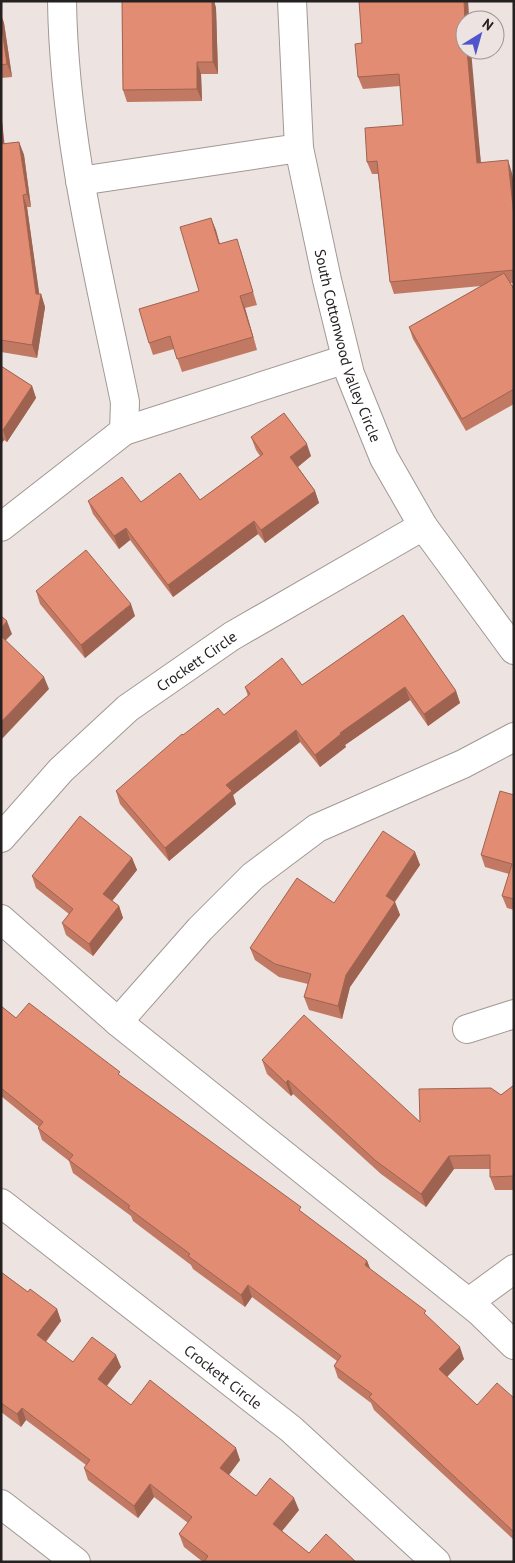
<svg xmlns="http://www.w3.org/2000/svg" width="515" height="1563" font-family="'PT Sans',sans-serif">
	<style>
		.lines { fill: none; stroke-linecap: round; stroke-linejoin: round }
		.minor-casing { stroke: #a19895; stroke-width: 30 }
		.major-casing { stroke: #a19895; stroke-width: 30 }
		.minor { stroke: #fff; stroke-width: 28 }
		.major { stroke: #fff; stroke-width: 28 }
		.wall { fill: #c27963 }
		.shaded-wall { fill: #9e6350 }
		.building { fill: #e28d73; stroke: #9e6350 }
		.labels { text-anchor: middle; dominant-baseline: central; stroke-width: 5; stroke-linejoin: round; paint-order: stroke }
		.street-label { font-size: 15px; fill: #252120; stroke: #ede3e0 }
	</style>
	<rect width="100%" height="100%" fill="#ede3e0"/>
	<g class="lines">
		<!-- minor casing -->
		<g class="minor-casing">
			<g id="minor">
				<path id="s1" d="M 292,1 L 299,148 L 327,280 L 350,374 L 384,458 L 423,526 L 514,650"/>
				<polyline points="80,181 299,148"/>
				<polyline points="124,431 346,359"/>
				<path d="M 1,527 L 124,431 L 125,402 C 98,270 64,137 62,1"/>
				<path id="s2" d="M 1,838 L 61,770 L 128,708 L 232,636 L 423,526"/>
				<polyline points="1,919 118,1022 479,1311 514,1345"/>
				<polyline points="118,1022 200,929 253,876 317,828 463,764 514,737"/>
				<polyline points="467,1029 514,1014"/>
				<path id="s3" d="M 1,1203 L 291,1429 L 436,1562"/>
				<polyline points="469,1302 514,1269"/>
			</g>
		</g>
		<!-- major casing -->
		<g class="major-casing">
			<polyline id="major" points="1,1504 76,1562"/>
		</g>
		<!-- minor -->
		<use href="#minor" class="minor"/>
		<!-- major -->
		<use href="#major" class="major"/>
	</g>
	<!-- wall -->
	<g class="wall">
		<polygon points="122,1 214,1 216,8 218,74 201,74 202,101 127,102 123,90"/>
		<polygon points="468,1 469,20 465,20 481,163 512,173 514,187 514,283 510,283 514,289 514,404 466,431 413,339 409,327 481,286 394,294 390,282 378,174 372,174 367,162 403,125 400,86 363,89 358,77 362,43"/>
		<polygon points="1,15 4,23 12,77 1,78"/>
		<polygon points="1,112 4,144 19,142 24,155 31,207 27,207 39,294 41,294 45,307 37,358 1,352"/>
		<polygon points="211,218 220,244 241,251 257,305 245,308 257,350 182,372 174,349 153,355 149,343 199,291"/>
		<polygon points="1,366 32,386 36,398 7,442 4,440 1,444"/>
		<polygon points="251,437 311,456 298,467 315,491 319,503 265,543 258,534 173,597 130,540 119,549 93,514 88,501 141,502 200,500 260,456 256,450"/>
		<polygon points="36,591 135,616 85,658 40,604"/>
		<polygon points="403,615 456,691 460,703 428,726 410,700 345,745 346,747 320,767 300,742 233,795 236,804 169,861 120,804 116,791 183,735 224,715 248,696 245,687 302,685"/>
		<polygon points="514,795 514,910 507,908 502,896 509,874 485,867 481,855"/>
		<polygon points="415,852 420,865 395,902 400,915 350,987 342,1019 309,1010 304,997 308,984 279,977 255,960 250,948 334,903"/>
		<polygon points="132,858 137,870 112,901 119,906 123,918 93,956 66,935 62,923 69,914 36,888 32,876"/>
		<polygon points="1,1006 16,1018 121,1077 367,1261 370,1269 427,1316 464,1359 447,1377 477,1405 514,1398 514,1540 374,1410 371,1403 338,1378 334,1366 337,1361 252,1297 245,1307 193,1269 191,1265 133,1221 131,1216 73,1173 69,1161 42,1140 38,1128 39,1127 1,1096"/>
		<polygon points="262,1060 420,1122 501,1095 514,1085 514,1190 495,1190 490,1177 490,1169 454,1169 426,1207 381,1174 293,1094 291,1096 267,1074"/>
		<polygon points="1,1272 28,1292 57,1309 61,1321 46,1342 73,1362 121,1367 107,1386 131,1405 240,1460 229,1475 256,1496 299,1510 282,1531 309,1553 356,1562 203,1562 184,1547 179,1534 188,1523 154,1497 138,1518 88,1480 84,1468 86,1465 26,1420 21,1427 1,1412"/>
	</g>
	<!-- shaded-wall -->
	<g class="shaded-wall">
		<polygon points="212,1 214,1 216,8 218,74 213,62"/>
		<polygon points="464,1 468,1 469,20 465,20"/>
		<polygon points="1,15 4,23 12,77 7,64 1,22"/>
		<polygon points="467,50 471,50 482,176 477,163"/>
		<polygon points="197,62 201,74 202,101 197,89"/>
		<polygon points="1,112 6,157 1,145"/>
		<polygon points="19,142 24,155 31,207 27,194"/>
		<polygon points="508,160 512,173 514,187 514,216"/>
		<polygon points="23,195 27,207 40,299 41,294 45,307 37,358 32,345 36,294"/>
		<polygon points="211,218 216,230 223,256 219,244"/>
		<polygon points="240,296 245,308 257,350 253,337"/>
		<polygon points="32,386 36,398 7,442 3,430"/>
		<polygon points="1,432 4,440 1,444"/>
		<polygon points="307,444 311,456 295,469 290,457"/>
		<polygon points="315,491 319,503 265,543 261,530"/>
		<polygon points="254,521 258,534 173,597 168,585"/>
		<polygon points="126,528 130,540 119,549 114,536"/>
		<polygon points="131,604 135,616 85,658 81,645"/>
		<polygon points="7,621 12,634 1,645 1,628"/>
		<polygon points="44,677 49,689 1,740 1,722"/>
		<polygon points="405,687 410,700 345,745 346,747 320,767 315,755 340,733"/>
		<polygon points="456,691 460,703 428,726 424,714"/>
		<polygon points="296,730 300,742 233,795 236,804 169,861 165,848 226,785"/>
		<polygon points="415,852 420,865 390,908 386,896"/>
		<polygon points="132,858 137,870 108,906 103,894"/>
		<polygon points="395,902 400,915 350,987 342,1019 338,1006 346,975"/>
		<polygon points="119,906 123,918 93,956 89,944"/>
		<polygon points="288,1080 293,1094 291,1096 286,1083"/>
		<polygon points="449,1156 454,1169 426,1207 421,1194"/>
		<polygon points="367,1261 372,1273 365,1265"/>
		<polygon points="248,1285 252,1297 245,1307 241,1295"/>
		<polygon points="57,1309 61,1321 41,1347 37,1335"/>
		<polygon points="460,1347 464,1359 443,1381 439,1369"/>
		<polygon points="116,1355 121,1367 102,1391 98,1379"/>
		<polygon points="22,1408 26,1420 21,1427 17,1414"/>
		<polygon points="236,1448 240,1460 225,1480 220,1468"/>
		<polygon points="150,1484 154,1497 138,1518 134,1506"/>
		<polygon points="294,1498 299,1510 278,1536 273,1524"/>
	</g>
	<!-- building -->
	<g class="building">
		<polygon points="122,1 212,1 213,62 197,62 197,89 123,90"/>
		<polygon points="359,1 464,1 465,21 465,50 467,50 477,163 508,160 514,216 514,270 390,282 377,161 367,162 365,128 403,125 399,74 358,77 355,44 362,43"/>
		<polygon points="1,22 7,64 1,65"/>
		<polygon points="19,142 27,194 23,195 36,294 41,294 32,345 1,340 1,144"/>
		<polygon points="211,218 219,244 237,239 253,292 240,296 253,337 177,359 170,336 149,343 139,309 199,291 180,227"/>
		<polygon points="504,273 514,289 514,389 462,419 409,327"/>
		<polygon points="1,366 32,386 3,430 1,429"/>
		<polygon points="284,413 307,444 290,457 315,491 261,530 254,521 168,585 126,528 114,536 88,501 122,477 141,502 180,473 200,500 263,454 251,437"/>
		<polygon points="86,550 131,604 81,645 36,591"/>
		<polygon points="403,615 456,691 424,714 405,687 340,733 341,734 315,755 296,730 226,785 232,791 165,848 116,791 182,734 183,735 218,708 224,715 250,694 245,687 282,658 302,685"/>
		<polygon points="1,616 7,621 1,628"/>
		<polygon points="1,636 44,677 1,722"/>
		<polygon points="500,791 514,795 514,899 502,896 512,864 481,855"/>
		<polygon points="80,816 132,858 103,894 119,906 89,944 62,923 73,909 32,876"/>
		<polygon points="383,831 415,852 386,896 395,902 346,975 338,1006 304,997 311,974 275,964 250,948 297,878 334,903"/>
		<polygon points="29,1003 120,1072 118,1074 301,1207 299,1210 367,1261 365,1265 426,1311 424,1313 460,1347 439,1369 477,1405 497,1383 514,1398 514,1532 369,1397 372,1394 334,1366 341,1356 248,1285 241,1295 188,1256 190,1254 128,1208 130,1206 69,1160 73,1155 38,1128 43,1122 1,1088 1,1006 16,1018"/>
		<polygon points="304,1015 420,1122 419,1089 491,1088 501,1095 514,1085 514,1176 490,1177 490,1155 449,1156 421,1194 376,1161 288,1080 286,1083 262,1060"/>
		<polygon points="1,1272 28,1292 30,1289 57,1309 37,1335 73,1362 92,1337 116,1355 98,1379 131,1405 150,1380 236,1448 220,1468 256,1496 270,1478 294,1498 273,1524 309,1553 326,1534 356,1562 204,1562 208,1556 179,1534 192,1517 150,1484 134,1506 84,1468 90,1460 22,1408 17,1414 1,1403"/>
	</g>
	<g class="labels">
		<!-- street labels -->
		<g class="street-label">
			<text stroke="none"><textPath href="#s1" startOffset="351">South Cottonwood Valley Circle</textPath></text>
			<text stroke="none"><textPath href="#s2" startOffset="265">Crockett Circle</textPath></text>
			<text stroke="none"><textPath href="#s3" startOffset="282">Crockett Circle</textPath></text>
		</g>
	</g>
	<!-- border -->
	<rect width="515" height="1563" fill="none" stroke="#252120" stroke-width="5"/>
	<!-- north arrow -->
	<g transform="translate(480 35) rotate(37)"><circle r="24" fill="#ede3e0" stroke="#9d9593"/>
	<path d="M0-4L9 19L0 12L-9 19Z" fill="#5055cc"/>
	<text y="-8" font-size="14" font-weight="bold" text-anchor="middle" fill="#252120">N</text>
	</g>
</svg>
